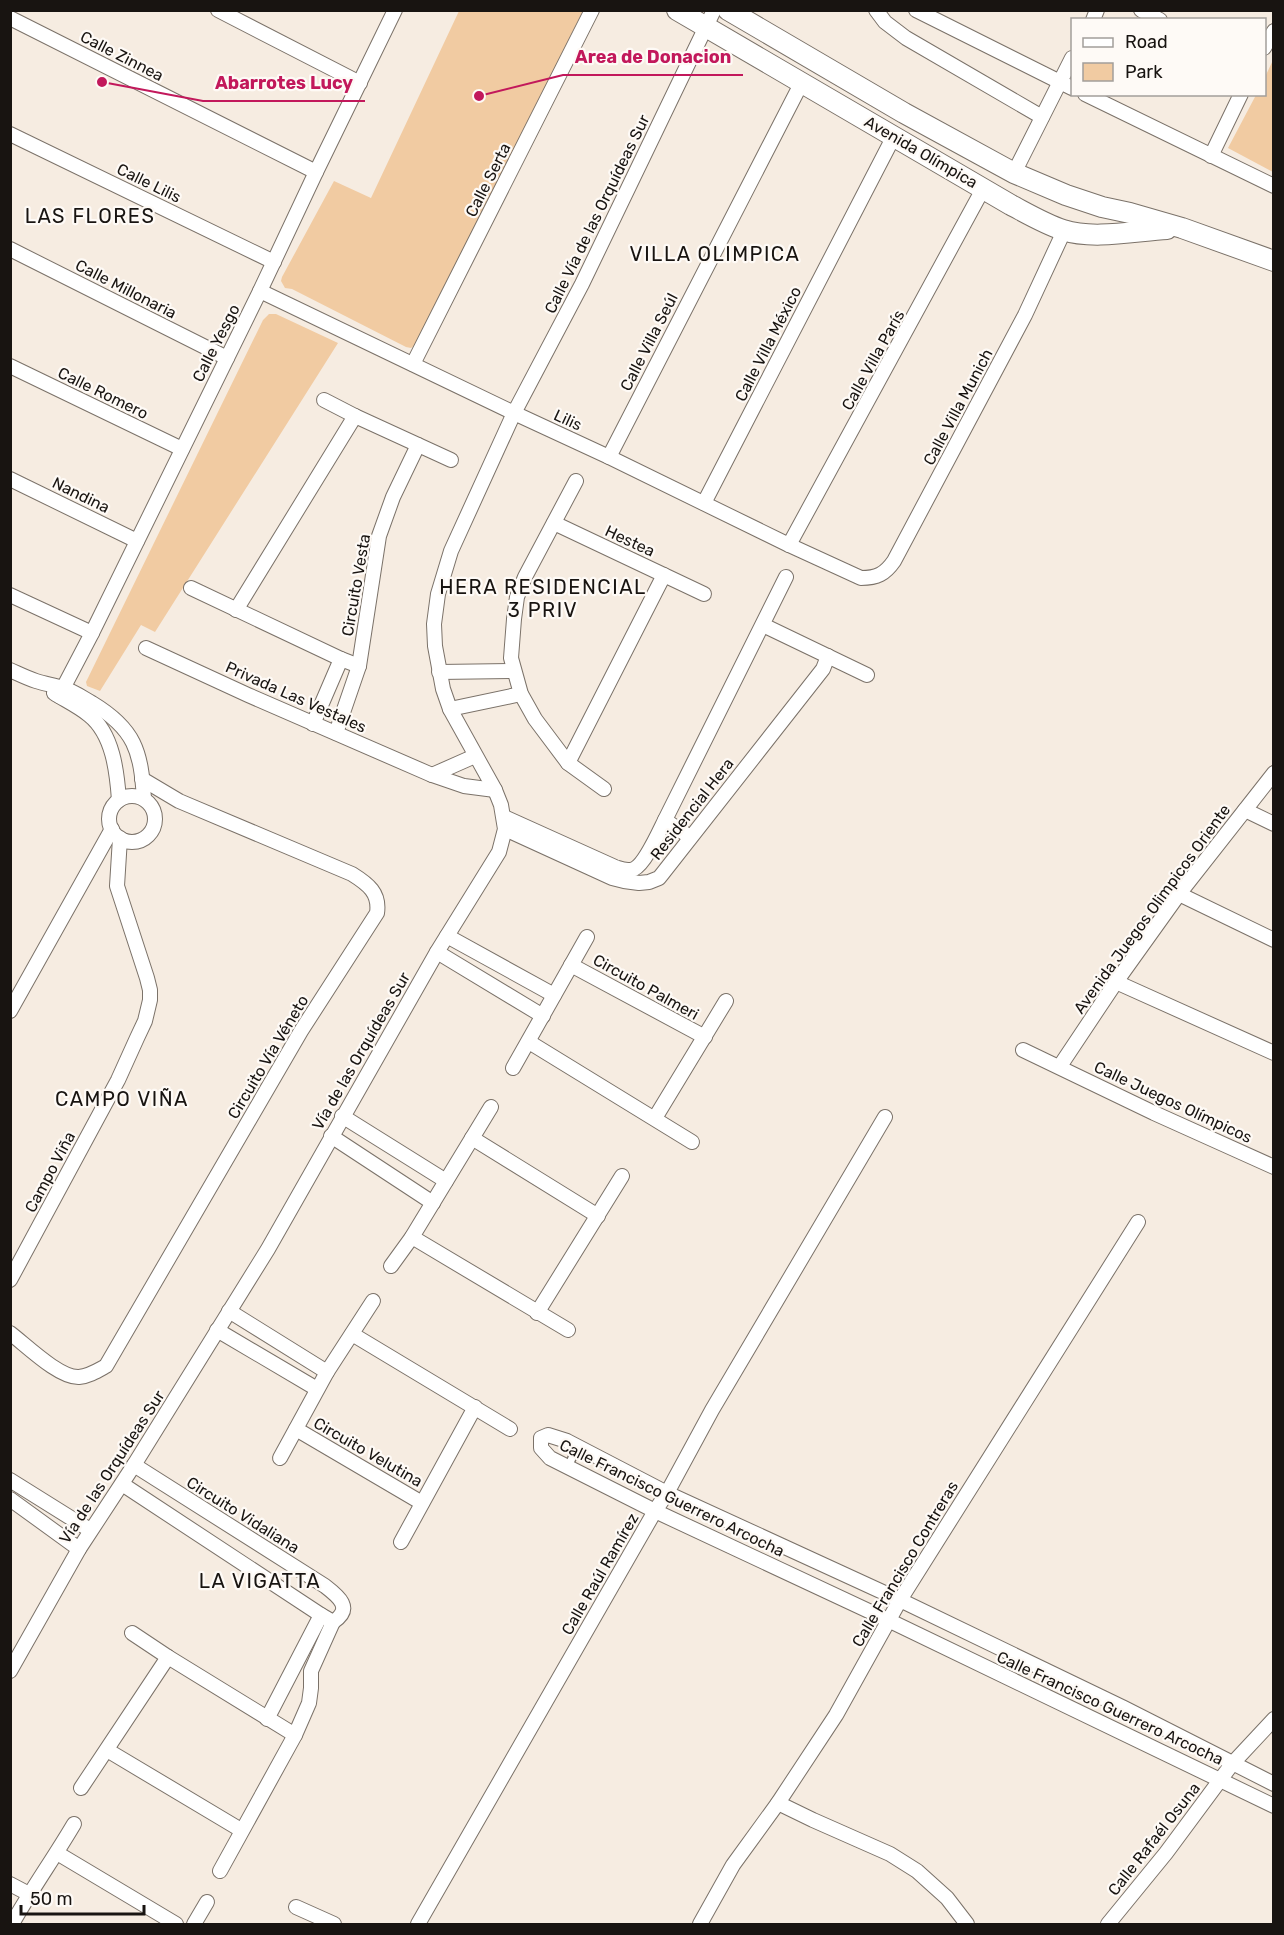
<svg xmlns="http://www.w3.org/2000/svg" width="1284" height="1935" font-family="Rubik,sans-serif">
	<style>
		.park { fill: #f1cba2 }
		.lines { fill: none; stroke-linecap: round; stroke-linejoin: round }
		.lane-casing { stroke: #7b7269; stroke-width: 10 }
		.street-casing { stroke: #7b7269; stroke-width: 16 }
		.secondary-casing { stroke: #7b7269; stroke-width: 22 }
		.lane { stroke: #fff; stroke-width: 7 }
		.street { stroke: #fff; stroke-width: 14 }
		.secondary { stroke: #fff; stroke-width: 20 }
		.labels { text-anchor: middle; dominant-baseline: central; stroke-width: 4.5; stroke-linejoin: round; paint-order: stroke }
		.street-label { font-size: 16px; fill: #181411; stroke: #fefaf6 }
		.quarter-label { font-size: 20px; letter-spacing: 1.5px; fill: #181411; stroke: #fefaf6 }
		.leader { fill: none; stroke: #c2185b; stroke-width: 2 }
		.callout-dot { fill: #c2185b; stroke: #fefaf6; stroke-width: 2 }
		.callout-label { font-size: 18px; text-anchor: middle; font-weight: bold; fill: #c2185b; stroke: #fefaf6; stroke-width: 4.5; stroke-linejoin: round; paint-order: stroke }
	</style>
	<rect width="100%" height="100%" fill="#f6ece1"/>
	<!-- park -->
	<g class="park">
		<polygon points="459,11 583,11 416,344 411,348 406,347 292,289 285,288 281,281 282,277 334,181 371,198"/>
		<polygon points="1273,60 1273,172 1228,148 1256,95 1264,94 1265,77"/>
		<polygon points="269,314 276,314 338,343 155,632 141,625 100,691 87,686 86,682 263,320"/>
	</g>
	<g class="lines">
		<!-- lane casing -->
		<g class="lane-casing">
			<polyline id="lane" points="568,1467 577,1447"/>
		</g>
		<!-- street casing -->
		<g class="street-casing">
			<g id="street">
				<polyline points="218,10 360,83"/>
				<polyline points="876,10 885,22 906,38 1042,117"/>
				<polyline points="916,10 1072,88"/>
				<polyline points="1141,10 1160,20"/>
				<polyline points="10,18 316,172"/>
				<polyline points="1093,20 1097,10"/>
				<polyline points="1264,48 1274,31"/>
				<polyline points="1085,94 1274,186"/>
				<polyline points="10,134 274,262"/>
				<polyline points="1211,156 1241,94"/>
				<polyline points="1014,173 1072,58"/>
				<polyline points="10,249 227,358"/>
				<path d="M 260,291 L 514,413 L 609,457 L 789,545 L 861,578 C 877,578 885,574 894,561 L 1025,315 L 1064,231"/>
				<polyline points="413,364 592,10"/>
				<polyline points="10,366 182,449"/>
				<polyline points="324,400 355,416 451,460"/>
				<polyline points="609,457 802,82"/>
				<polyline points="10,479 137,541"/>
				<polyline points="576,481 525,577 517,597 514,619 511,658 521,694 535,719 568,763 604,789"/>
				<polyline points="704,503 894,136"/>
				<polyline points="554,523 704,594"/>
				<polyline points="789,545 983,189"/>
				<polyline points="191,588 341,659 359,666"/>
				<polyline points="10,595 92,633"/>
				<polyline points="236,610 355,416"/>
				<polyline points="763,625 867,675"/>
				<polyline points="146,648 248,695 432,775 464,786 495,790"/>
				<path d="M 10,670 C 19,674 27,678 36,681 C 45,684 54,685 63,688 C 73,691 83,698 92,703 C 135,729 141,751 144,799"/>
				<polyline points="439,672 513,671"/>
				<path d="M 54,693 C 65,700 78,706 89,715 C 113,734 117,772 119,800"/>
				<polyline points="59,696 92,633 260,291 316,172 395,10"/>
				<polyline points="450,709 521,694"/>
				<polyline points="313,724 341,659"/>
				<polyline points="336,733 359,666 379,536 393,497 418,445"/>
				<polyline points="568,763 664,575"/>
				<polyline points="432,775 475,756"/>
				<circle cx="132" cy="819" r="23"/>
				<polyline points="1245,810 1274,824"/>
				<path d="M 504,817 L 615,867 C 621,869 627,872 634,869 C 645,864 659,832 665,820 L 786,577"/>
				<polyline points="665,820 690,837"/>
				<polyline points="505,829 612,878 624,881 639,883 649,882 659,878 663,873 823,669 828,656"/>
				<polyline points="1179,894 1274,940"/>
				<polyline points="447,936 554,995"/>
				<polyline points="437,952 543,1016"/>
				<polyline points="571,965 705,1037"/>
				<polyline points="1116,982 1274,1053"/>
				<polyline points="10,1011 112,829"/>
				<polyline points="529,1042 692,1142"/>
				<polyline points="1023,1050 1154,1113 1274,1167"/>
				<polyline points="1060,1066 1116,982 1179,894 1274,773"/>
				<polyline points="513,1068 587,937"/>
				<polyline points="342,1116 446,1181"/>
				<polyline points="655,1118 726,1001"/>
				<polyline points="331,1136 433,1203"/>
				<polyline points="472,1138 598,1216"/>
				<polyline points="412,1237 568,1330"/>
				<polyline points="391,1266 412,1237 491,1107"/>
				<polyline points="10,1280 118,1080 137,1038 145,1021 150,1000 150,990 147,978 117,886 120,838"/>
				<polyline points="229,1311 327,1372"/>
				<polyline points="537,1313 622,1176"/>
				<polyline points="217,1330 317,1389"/>
				<path d="M 10,1333 C 26,1345 59,1378 79,1377 C 89,1376 97,1371 106,1366 L 301,1031 L 377,913 C 380,893 368,884 352,874 L 179,801 L 142,779"/>
				<polyline points="352,1334 510,1429"/>
				<polyline points="296,1429 422,1503"/>
				<polyline points="280,1458 327,1372 373,1301"/>
				<polyline points="10,1480 90,1530"/>
				<path d="M 122,1484 L 321,1615 L 333,1622 C 354,1608 338,1596 325,1586 L 134,1465"/>
				<polyline points="10,1499 79,1549"/>
				<polyline points="401,1542 475,1407"/>
				<polyline points="132,1633 168,1657 295,1735"/>
				<polyline points="10,1671 79,1549 134,1465 268,1249 437,952 499,852 505,829 501,805 495,790 450,709 443,689 435,646 434,624 438,594 451,551 514,413 582,284 714,10"/>
				<polyline points="267,1719 321,1615"/>
				<polyline points="107,1750 241,1830"/>
				<polyline points="1274,1784 1124,1708 900,1600 667,1493 567,1441 548,1435 541,1438 541,1448 550,1458 655,1511 888,1620 1274,1806"/>
				<polyline points="81,1788 168,1657"/>
				<polyline points="778,1803 813,1820 890,1854 917,1871 947,1898 967,1924"/>
				<polyline points="57,1853 176,1924"/>
				<polyline points="220,1871 295,1735 309,1703 311,1688 311,1671 333,1622"/>
				<polyline points="10,1884 29,1894"/>
				<polyline points="296,1907 334,1924"/>
				<path d="M 12,1924 C 31,1890 54,1858 74,1824"/>
				<polyline points="194,1924 207,1902"/>
				<polyline points="418,1924 655,1511 667,1493 712,1410 885,1117"/>
				<polyline points="700,1924 733,1865 778,1803 836,1715 900,1600 1138,1222"/>
				<polyline points="1108,1924 1166,1853 1232,1764 1274,1719"/>
			</g>
		</g>
		<!-- secondary casing -->
		<g class="secondary-casing">
			<g id="secondary">
				<path d="M 677,10 L 1011,205 C 1028,214 1045,224 1063,230 C 1093,240 1135,231 1167,229"/>
				<polyline points="728,10 904,113 1014,173 1066,195 1102,207 1130,213 1182,228 1274,261"/>
			</g>
		</g>
		<!-- lane -->
		<use href="#lane" class="lane"/>
		<!-- street -->
		<use href="#street" class="street"/>
		<!-- secondary -->
		<use href="#secondary" class="secondary"/>
	</g>
	<g class="labels">
		<!-- street labels -->
		<g class="street-label">
			<text transform="translate(122 56) rotate(27)">Calle Zinnea</text>
			<text transform="translate(921 152) rotate(30)">Avenida Olímpica</text>
			<text transform="translate(488 180) rotate(-63)">Calle Serta</text>
			<text transform="translate(149 183) rotate(26)">Calle Lilis</text>
			<text transform="translate(597 214) rotate(-64)">Calle Vía de las Orquídeas Sur</text>
			<text transform="translate(126 289) rotate(27)">Calle Millonaria</text>
			<text transform="translate(649 342) rotate(-63)">Calle Villa Seúl</text>
			<text transform="translate(216 343) rotate(-63)">Calle Yesgo</text>
			<text transform="translate(768 344) rotate(-63)">Calle Villa México</text>
			<text transform="translate(873 360) rotate(-61)">Calle Villa París</text>
			<text transform="translate(103 393) rotate(26)">Calle Romero</text>
			<text transform="translate(958 407) rotate(-62)">Calle Villa Munich</text>
			<text transform="translate(568 420) rotate(25)">Lilis</text>
			<text transform="translate(81 495) rotate(26)">Nandina</text>
			<text transform="translate(630 541) rotate(25)">Hestea</text>
			<text transform="translate(356 585) rotate(-80)">Circuito Vesta</text>
			<text transform="translate(296 697) rotate(24)">Privada Las Vestales</text>
			<text transform="translate(692 809) rotate(-52)">Residencial Hera</text>
			<text transform="translate(1152 909) rotate(-54)">Avenida Juegos Olimpicos Oriente</text>
			<text transform="translate(646 987) rotate(29)">Circuito Palmeri</text>
			<text transform="translate(361 1051) rotate(-60)">Vía de las Orquídeas Sur</text>
			<text transform="translate(268 1057) rotate(-59)">Circuito Vía Véneto</text>
			<text transform="translate(1173 1102) rotate(25)">Calle Juegos Olímpicos</text>
			<text transform="translate(50 1172) rotate(-62)">Campo Viña</text>
			<text transform="translate(368 1452) rotate(30)">Circuito Velutina</text>
			<text transform="translate(112 1467) rotate(-57)">Vía de las Orquídeas Sur</text>
			<text transform="translate(672 1498) rotate(26)">Calle Francisco Guerrero Arcocha</text>
			<text transform="translate(243 1515) rotate(32)">Circuito Vidaliana</text>
			<text transform="translate(905 1564) rotate(-59)">Calle Francisco Contreras</text>
			<text transform="translate(600 1574) rotate(-60)">Calle Raúl Ramírez</text>
			<text transform="translate(1110 1708) rotate(25)">Calle Francisco Guerrero Arcocha</text>
			<text transform="translate(1154 1839) rotate(-52)">Calle Rafaél Osuna</text>
		</g>
		<!-- quarter labels -->
		<g class="quarter-label">
			<text x="90" y="216">LAS FLORES</text>
			<text x="715" y="254">VILLA OLIMPICA</text>
			<text x="543" y="587">HERA RESIDENCIAL<tspan x="543" dy="23">3 PRIV</tspan></text>
			<text x="122" y="1099">CAMPO VIÑA</text>
			<text x="260" y="1581">LA VIGATTA</text>
		</g>
	</g>
	<!-- callouts -->
	<path class="leader" d="M479 96L563 75H743M102 82L203 101H365"/>
	<g class="callout-dot">
		<circle cx="479" cy="96" r="6"/>
		<circle cx="102" cy="82" r="6"/>
	</g>
	<g class="callout-label">
		<text x="653" y="63">Area de Donacion</text>
		<text x="284" y="89">Abarrotes Lucy</text>
	</g>
	<!-- border -->
	<rect width="1284" height="1935" fill="none" stroke="#181411" stroke-width="24"/>
	<!-- legend -->
	<rect x="1071" y="18" width="195" height="78" fill="#fefaf6" stroke="#a29e9a" stroke-width="1.5"/>
	<rect x="1083" y="38" width="30" height="9" fill="#ffffff" stroke="#a29e9a" stroke-width="1.5"/>
	<text x="1125" y="48" font-size="18" fill="#181411">Road</text>
	<rect x="1083" y="63" width="30" height="18" fill="#f1cba2" stroke="#a29e9a" stroke-width="1.5"/>
	<text x="1125" y="78" font-size="18" fill="#181411">Park</text>
	<!-- scale -->
	<path d="M21 1905v9h123v-9" fill="none" stroke="#181411" stroke-width="3"/>
	<text x="30" y="1905" font-size="18" fill="#181411" stroke="#fefaf6" stroke-width="4.5" paint-order="stroke">50 m</text>
</svg>
